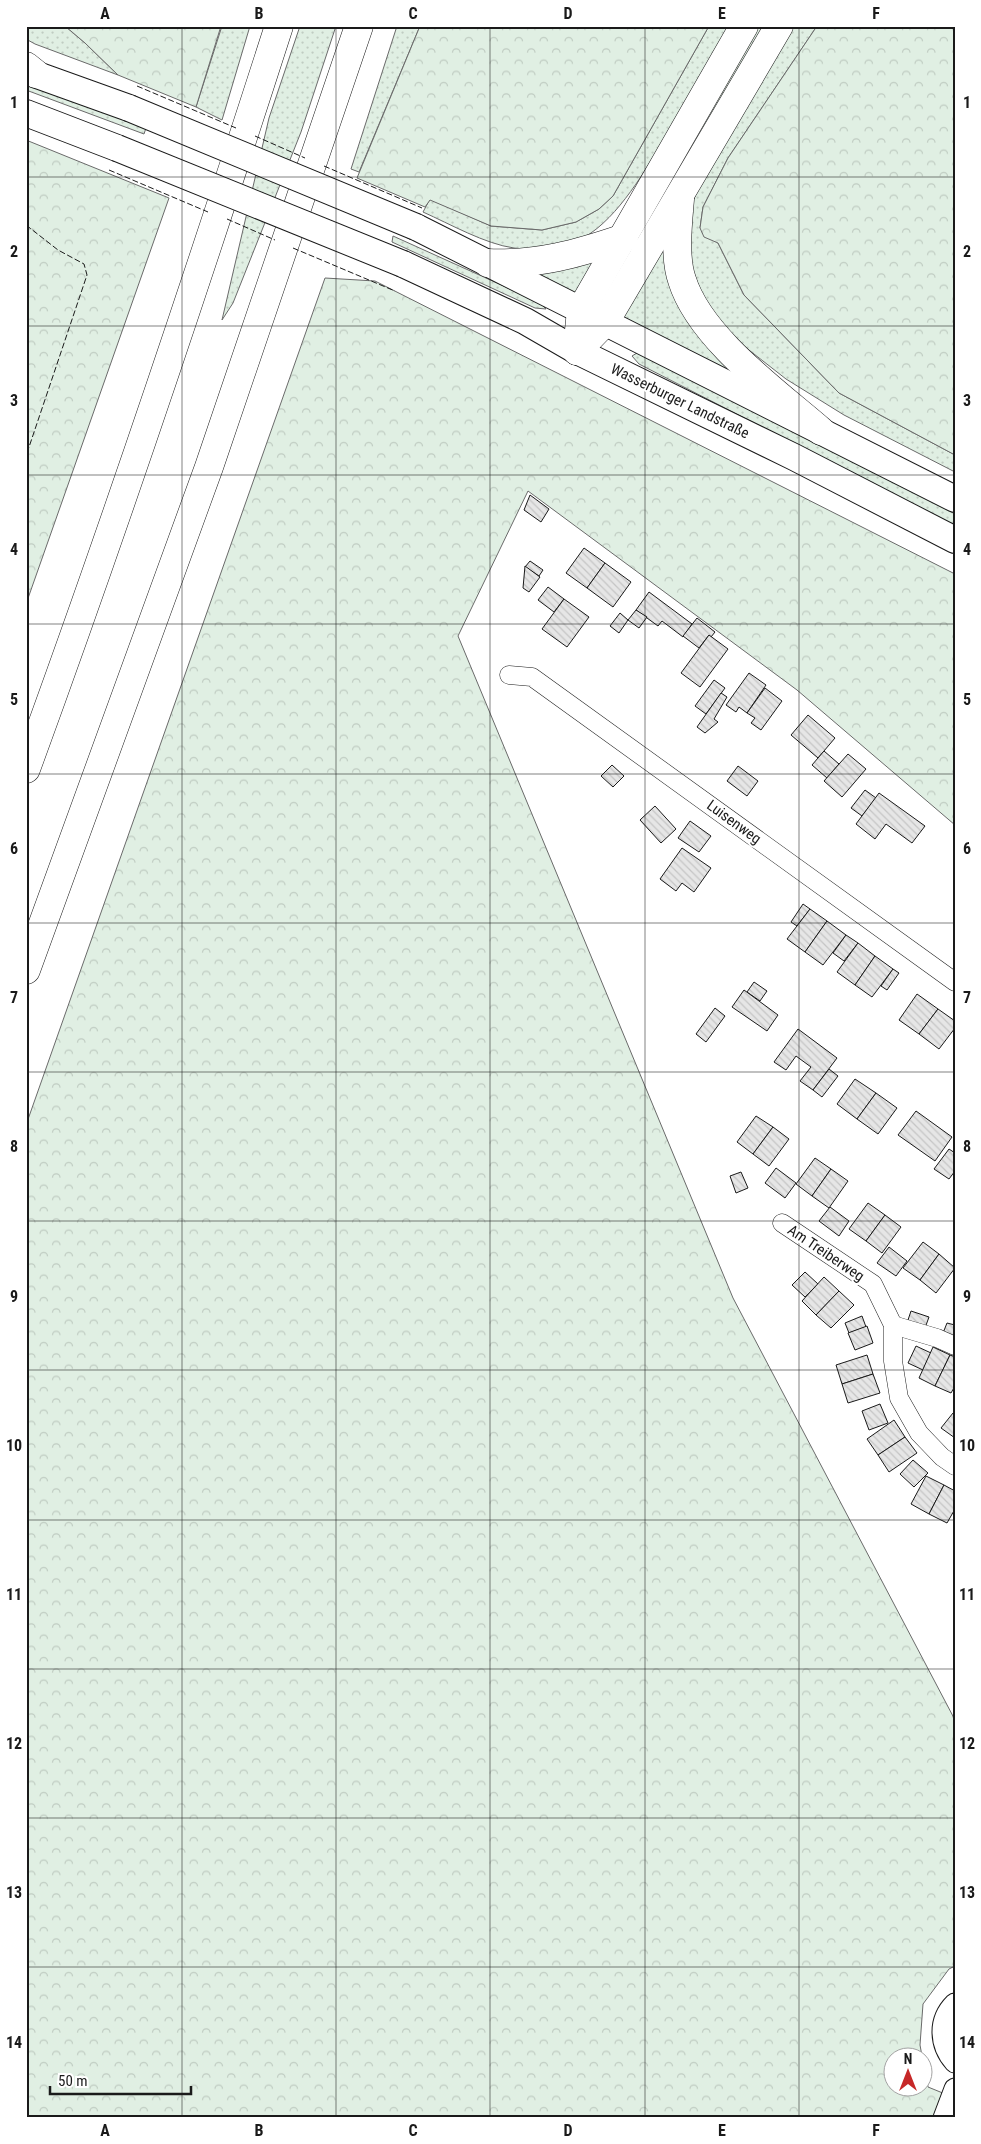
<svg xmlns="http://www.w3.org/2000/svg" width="981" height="2144" font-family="'Roboto Condensed',sans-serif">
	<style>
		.grass { fill: url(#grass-dots); stroke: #6a6a6a }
		.forest { fill: url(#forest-crowns); stroke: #6a6a6a }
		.building { fill: url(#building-back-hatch); stroke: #1a1a1a }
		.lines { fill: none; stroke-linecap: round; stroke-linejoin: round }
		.minor-casing { stroke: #1a1a1a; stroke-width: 19 }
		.tertiary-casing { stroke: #1a1a1a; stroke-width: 23 }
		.primary-casing { stroke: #1a1a1a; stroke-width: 28 }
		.motorway-casing { stroke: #1a1a1a; stroke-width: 29 }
		.minor { stroke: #fff; stroke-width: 18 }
		.tertiary { stroke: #fff; stroke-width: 21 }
		.primary { stroke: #fff; stroke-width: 26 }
		.motorway { stroke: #fff; stroke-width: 28 }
		.primary-bridge-casing { stroke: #1a1a1a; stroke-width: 28; stroke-linecap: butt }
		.primary-bridge { stroke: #fff; stroke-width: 26 }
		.fence { stroke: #1a1a1a; stroke-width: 1; stroke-dasharray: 6 2.5; stroke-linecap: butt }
		.grid { fill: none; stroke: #1a1a1a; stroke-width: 1; stroke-opacity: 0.55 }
		.labels { text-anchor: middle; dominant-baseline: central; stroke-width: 4; stroke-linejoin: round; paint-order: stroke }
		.street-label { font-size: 15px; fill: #1a1a1a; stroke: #fff }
		.neatline { fill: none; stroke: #1a1a1a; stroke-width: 2 }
		.grid-label { font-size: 16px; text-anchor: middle; font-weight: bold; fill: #1a1a1a }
	</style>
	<defs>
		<pattern id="grass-dots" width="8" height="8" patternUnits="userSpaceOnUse" patternTransform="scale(1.25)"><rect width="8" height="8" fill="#e0efe3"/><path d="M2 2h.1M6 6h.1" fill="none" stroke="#c0ccc2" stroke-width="1.8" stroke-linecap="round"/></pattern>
		<pattern id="forest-crowns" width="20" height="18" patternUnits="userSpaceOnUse" patternTransform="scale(1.25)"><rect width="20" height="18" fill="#e0efe3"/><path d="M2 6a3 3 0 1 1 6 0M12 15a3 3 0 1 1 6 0" fill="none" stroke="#c0ccc2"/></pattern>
		<pattern id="building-back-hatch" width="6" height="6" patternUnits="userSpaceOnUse" patternTransform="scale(1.25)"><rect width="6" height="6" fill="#e6e6e6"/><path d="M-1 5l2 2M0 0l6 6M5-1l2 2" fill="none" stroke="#c5c5c5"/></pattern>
	</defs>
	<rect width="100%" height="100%" fill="#fff"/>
	<!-- grass -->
	<g class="grass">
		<polygon points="26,26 65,26 85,43 118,75 35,44 26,39"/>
		<polygon points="222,26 250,26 222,120 196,107"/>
		<polygon points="300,26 336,26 301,132 233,303 222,320 269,118"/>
		<polygon points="397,26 420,26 359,172 351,169"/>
		<path d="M 709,26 L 732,26 C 712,60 691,94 671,127 C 651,161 624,210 591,233 C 570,248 539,251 514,248 C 485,244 450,224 423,212 L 430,199 L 491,226 L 542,230 L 576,222 L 599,209 L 613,196 Z"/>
		<polygon points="758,26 767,26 598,305 681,153"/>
		<polygon points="789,26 817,26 728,158 703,207 700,228 718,243 744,295 839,393 955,455 955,472 844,415 786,379 731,336 706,304 687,256 689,210 706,171"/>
		<polygon points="26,82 146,128 144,134 26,90"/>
		<polygon points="393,236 539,302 546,309 535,308 392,242"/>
		<polygon points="664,238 731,371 620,316"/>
		<polygon points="597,259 575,295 526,273"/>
		<polygon points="637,353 652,358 955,513 955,526 639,364 632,356"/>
	</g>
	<!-- forest -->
	<g class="forest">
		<polygon points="65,26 221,26 196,107 118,75 85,43"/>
		<polygon points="420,26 709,26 613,196 599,209 576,222 542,230 491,226 430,200 425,207 357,178"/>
		<polygon points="817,26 955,26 955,455 839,393 744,295 718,243 704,237 700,228 703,207 728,158"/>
		<polygon points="26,140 169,198 26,604"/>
		<polygon points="325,278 375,281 955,574 955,825 797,690 528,491 458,636 733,1298 955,1720 955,1966 949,1969 923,2004 920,2045 922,2056 894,2056 894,2086 924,2086 924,2063 928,2087 955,2098 955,2118 26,2118 26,1125"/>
	</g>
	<!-- building -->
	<g class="building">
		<polygon points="530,495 549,509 541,522 524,510"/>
		<polygon points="584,548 605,563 587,588 566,573"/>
		<polygon points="530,561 543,570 539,576 525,567"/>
		<polygon points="605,563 631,582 613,607 587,588"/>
		<polygon points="525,566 540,577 529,592 523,588"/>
		<polygon points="548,587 564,599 554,612 538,600"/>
		<polygon points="649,592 692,624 683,637 662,621 658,626 636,610"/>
		<polygon points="564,599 589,617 567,647 542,629"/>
		<polygon points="636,610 647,617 639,628 628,620"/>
		<polygon points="620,613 628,620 619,633 610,626"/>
		<polygon points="697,618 715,632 711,637 709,635 699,648 683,636"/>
		<polygon points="709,635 728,649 700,687 681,673"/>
		<polygon points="749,673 766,685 747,713 739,707 736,712 726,705"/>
		<polygon points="714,680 725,688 706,714 695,706"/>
		<polygon points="765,688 782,701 761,730 751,723 755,718 747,713"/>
		<polygon points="721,693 727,697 714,719 718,722 705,733 697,727"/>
		<polygon points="808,715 835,738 818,758 791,735"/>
		<polygon points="824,751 839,764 827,778 812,765"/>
		<polygon points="848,754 866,769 842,797 824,781"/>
		<polygon points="612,765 624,776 613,787 601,776"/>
		<polygon points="738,766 758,781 747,796 727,781"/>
		<polygon points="865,790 876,798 862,816 851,808"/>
		<polygon points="879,793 925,826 912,843 886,824 875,839 856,824"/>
		<polygon points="655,806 676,829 661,843 640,820"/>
		<polygon points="690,821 711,836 699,852 678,838"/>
		<polygon points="682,848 711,868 694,892 682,883 676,891 660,879"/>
		<polygon points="803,904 810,909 797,926 791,922"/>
		<polygon points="810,909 827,921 805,952 787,939"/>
		<polygon points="827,921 846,935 823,965 805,952"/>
		<polygon points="846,935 858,943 844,961 833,953"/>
		<polygon points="858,943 875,956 855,985 837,972"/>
		<polygon points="875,956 893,969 872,997 855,985"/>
		<polygon points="893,969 899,973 887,990 881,986"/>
		<polygon points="754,982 767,991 760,1001 747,992"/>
		<polygon points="744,990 778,1015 767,1031 732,1007"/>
		<polygon points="917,994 938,1009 919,1034 899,1020"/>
		<polygon points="715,1008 725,1016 706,1042 696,1034"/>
		<polygon points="938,1009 955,1021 955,1028 939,1049 919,1034"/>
		<polygon points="798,1029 837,1058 813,1090 800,1081 811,1067 796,1056 786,1070 774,1062"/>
		<polygon points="829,1069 838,1076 822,1097 813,1090"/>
		<polygon points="855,1079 876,1093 857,1119 837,1104"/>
		<polygon points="876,1093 897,1108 878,1134 857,1119"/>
		<polygon points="916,1111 952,1137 935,1161 898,1135"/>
		<polygon points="756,1116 773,1127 753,1154 737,1142"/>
		<polygon points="773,1127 789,1139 769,1166 753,1154"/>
		<polygon points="949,1149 955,1153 955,1171 949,1179 934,1169"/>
		<polygon points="815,1158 831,1169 812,1196 796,1184"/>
		<polygon points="776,1168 796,1183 785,1198 765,1183"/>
		<polygon points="831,1169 848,1181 829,1208 812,1196"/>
		<polygon points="741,1172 748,1188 736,1193 730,1176"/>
		<polygon points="868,1203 885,1215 866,1241 849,1229"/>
		<polygon points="830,1207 849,1221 839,1236 819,1221"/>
		<polygon points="885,1215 901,1227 882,1253 866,1241"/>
		<polygon points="923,1242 939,1254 920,1280 903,1268"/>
		<polygon points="889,1247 907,1261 896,1276 877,1263"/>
		<polygon points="939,1254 955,1268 936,1293 920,1280"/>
		<polygon points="805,1272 818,1284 805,1297 792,1285"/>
		<polygon points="824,1277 839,1291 816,1315 802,1301"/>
		<polygon points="839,1291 854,1305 831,1328 816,1315"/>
		<polygon points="911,1311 929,1317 925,1328 907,1323"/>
		<polygon points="862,1316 866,1327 849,1333 845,1323"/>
		<polygon points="947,1323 955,1325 955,1337 943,1333"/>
		<polygon points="867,1326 873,1343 855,1350 848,1333"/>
		<polygon points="916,1346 931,1353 923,1370 908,1363"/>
		<polygon points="933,1347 950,1355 935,1386 919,1378"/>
		<polygon points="867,1355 873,1374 842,1384 836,1365"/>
		<polygon points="950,1355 955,1357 955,1386 951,1393 935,1386"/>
		<polygon points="873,1374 880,1393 848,1403 842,1384"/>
		<polygon points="880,1404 888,1423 869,1430 862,1411"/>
		<polygon points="953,1413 955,1414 955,1438 941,1428"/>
		<polygon points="894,1420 905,1437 878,1455 867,1439"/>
		<polygon points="905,1437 917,1453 889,1472 878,1455"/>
		<polygon points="913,1460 928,1473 914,1487 900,1474"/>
		<polygon points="926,1476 944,1485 929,1514 911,1504"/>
		<polygon points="944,1485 955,1491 955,1509 947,1523 929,1514"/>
	</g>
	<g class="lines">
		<!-- minor casing -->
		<g class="minor-casing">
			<g id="minor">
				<polyline points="509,675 532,677 955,982"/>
				<polyline points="782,1223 873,1284 893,1325 893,1361 899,1398 919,1433 942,1457 955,1466"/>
				<polyline points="893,1325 937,1338 955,1346"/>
			</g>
		</g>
		<!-- tertiary casing -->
		<g class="tertiary-casing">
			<g id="tertiary">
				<path d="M 955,2004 C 938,2021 940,2045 955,2062"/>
				<polyline points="944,2118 955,2089"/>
			</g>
		</g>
		<!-- primary casing -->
		<g class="primary-casing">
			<g id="primary">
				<polyline points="26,71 129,108"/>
				<polyline points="26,113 117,148"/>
				<polyline points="416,227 955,499"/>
				<polyline points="403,264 525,321 577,351 794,457 955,540"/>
			</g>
		</g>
		<!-- motorway casing -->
		<g class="motorway-casing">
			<g id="motorway">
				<polyline points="26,66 36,74"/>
				<path d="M 680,199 C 678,223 674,257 682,280 C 700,338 776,392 821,431"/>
				<path d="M 488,263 C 538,265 577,254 624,238"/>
				<polyline points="577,351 605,322 779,26"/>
				<polyline points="577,351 581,310 744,26"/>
				<path d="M 26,769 C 116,523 199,275 279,26"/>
				<polyline points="26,970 209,467 359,26"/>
			</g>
		</g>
		<!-- minor -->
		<use href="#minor" class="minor"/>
		<!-- tertiary -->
		<use href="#tertiary" class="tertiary"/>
		<!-- primary -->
		<use href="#primary" class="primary"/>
		<!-- motorway -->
		<use href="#motorway" class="motorway"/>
		<!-- primary-bridge casing -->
		<g class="primary-bridge-casing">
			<g id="primary-bridge">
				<polyline points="129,108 416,227"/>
				<polyline points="117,148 403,264"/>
			</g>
		</g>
		<!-- primary-bridge -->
		<use href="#primary-bridge" class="primary-bridge"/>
		<!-- fence -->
		<g class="fence">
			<polyline points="137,86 236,128"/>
			<polyline points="255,136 305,158"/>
			<polyline points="324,166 422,208"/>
			<polyline points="109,170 208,212"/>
			<polyline points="227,219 275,240"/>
			<polyline points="26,225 58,250 84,264 87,275 26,456"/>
			<polyline points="293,248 395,291"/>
		</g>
	</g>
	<!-- grid -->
	<path class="grid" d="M 182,26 L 182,2118M 336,26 L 336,2118M 490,26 L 490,2118M 645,26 L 645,2118M 799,26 L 799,2118M 26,177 L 955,177M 26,326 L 955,326M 26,475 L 955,475M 26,624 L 955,624M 26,774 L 955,774M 26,923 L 955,923M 26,1072 L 955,1072M 26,1221 L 955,1221M 26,1370 L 955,1370M 26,1520 L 955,1520M 26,1669 L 955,1669M 26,1818 L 955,1818M 26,1967 L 955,1967"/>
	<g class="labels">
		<!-- street labels -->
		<g class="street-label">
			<text transform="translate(680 401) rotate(26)">Wasserburger Landstraße</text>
			<text transform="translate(734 822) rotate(36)">Luisenweg</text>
			<text transform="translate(826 1253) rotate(34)">Am Treiberweg</text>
		</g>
	</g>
	<!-- border -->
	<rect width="981" height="2144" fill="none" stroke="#ffffff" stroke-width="55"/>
	<!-- north arrow -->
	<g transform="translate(908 2072)"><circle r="24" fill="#ffffff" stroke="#a3a3a3"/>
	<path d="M0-4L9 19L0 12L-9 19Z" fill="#c62828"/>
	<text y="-8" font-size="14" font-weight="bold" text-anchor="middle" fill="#1a1a1a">N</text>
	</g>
	<!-- scale -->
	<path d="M50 2086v8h141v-8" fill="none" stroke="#1a1a1a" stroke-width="2.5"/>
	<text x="58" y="2086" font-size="15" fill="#1a1a1a" stroke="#ffffff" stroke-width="4" paint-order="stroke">50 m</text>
	<rect x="28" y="28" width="926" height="2088" class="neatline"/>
	<g class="grid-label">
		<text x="105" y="19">A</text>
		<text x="259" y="19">B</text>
		<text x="413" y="19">C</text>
		<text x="568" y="19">D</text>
		<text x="722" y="19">E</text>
		<text x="876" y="19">F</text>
		<text x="14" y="108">1</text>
		<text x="967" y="108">1</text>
		<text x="14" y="257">2</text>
		<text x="967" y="257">2</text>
		<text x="14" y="406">3</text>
		<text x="967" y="406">3</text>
		<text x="14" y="555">4</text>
		<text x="967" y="555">4</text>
		<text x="14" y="705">5</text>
		<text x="967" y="705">5</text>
		<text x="14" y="854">6</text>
		<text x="967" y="854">6</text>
		<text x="14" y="1003">7</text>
		<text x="967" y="1003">7</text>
		<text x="14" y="1152">8</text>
		<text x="967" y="1152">8</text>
		<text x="14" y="1302">9</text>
		<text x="967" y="1302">9</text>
		<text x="14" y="1451">10</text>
		<text x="967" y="1451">10</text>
		<text x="14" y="1600">11</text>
		<text x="967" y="1600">11</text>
		<text x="14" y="1749">12</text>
		<text x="967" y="1749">12</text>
		<text x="14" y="1898">13</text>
		<text x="967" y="1898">13</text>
		<text x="14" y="2048">14</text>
		<text x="967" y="2048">14</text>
		<text x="105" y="2136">A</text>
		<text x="259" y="2136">B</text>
		<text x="413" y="2136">C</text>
		<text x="568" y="2136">D</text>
		<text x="722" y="2136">E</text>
		<text x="876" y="2136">F</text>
	</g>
</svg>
